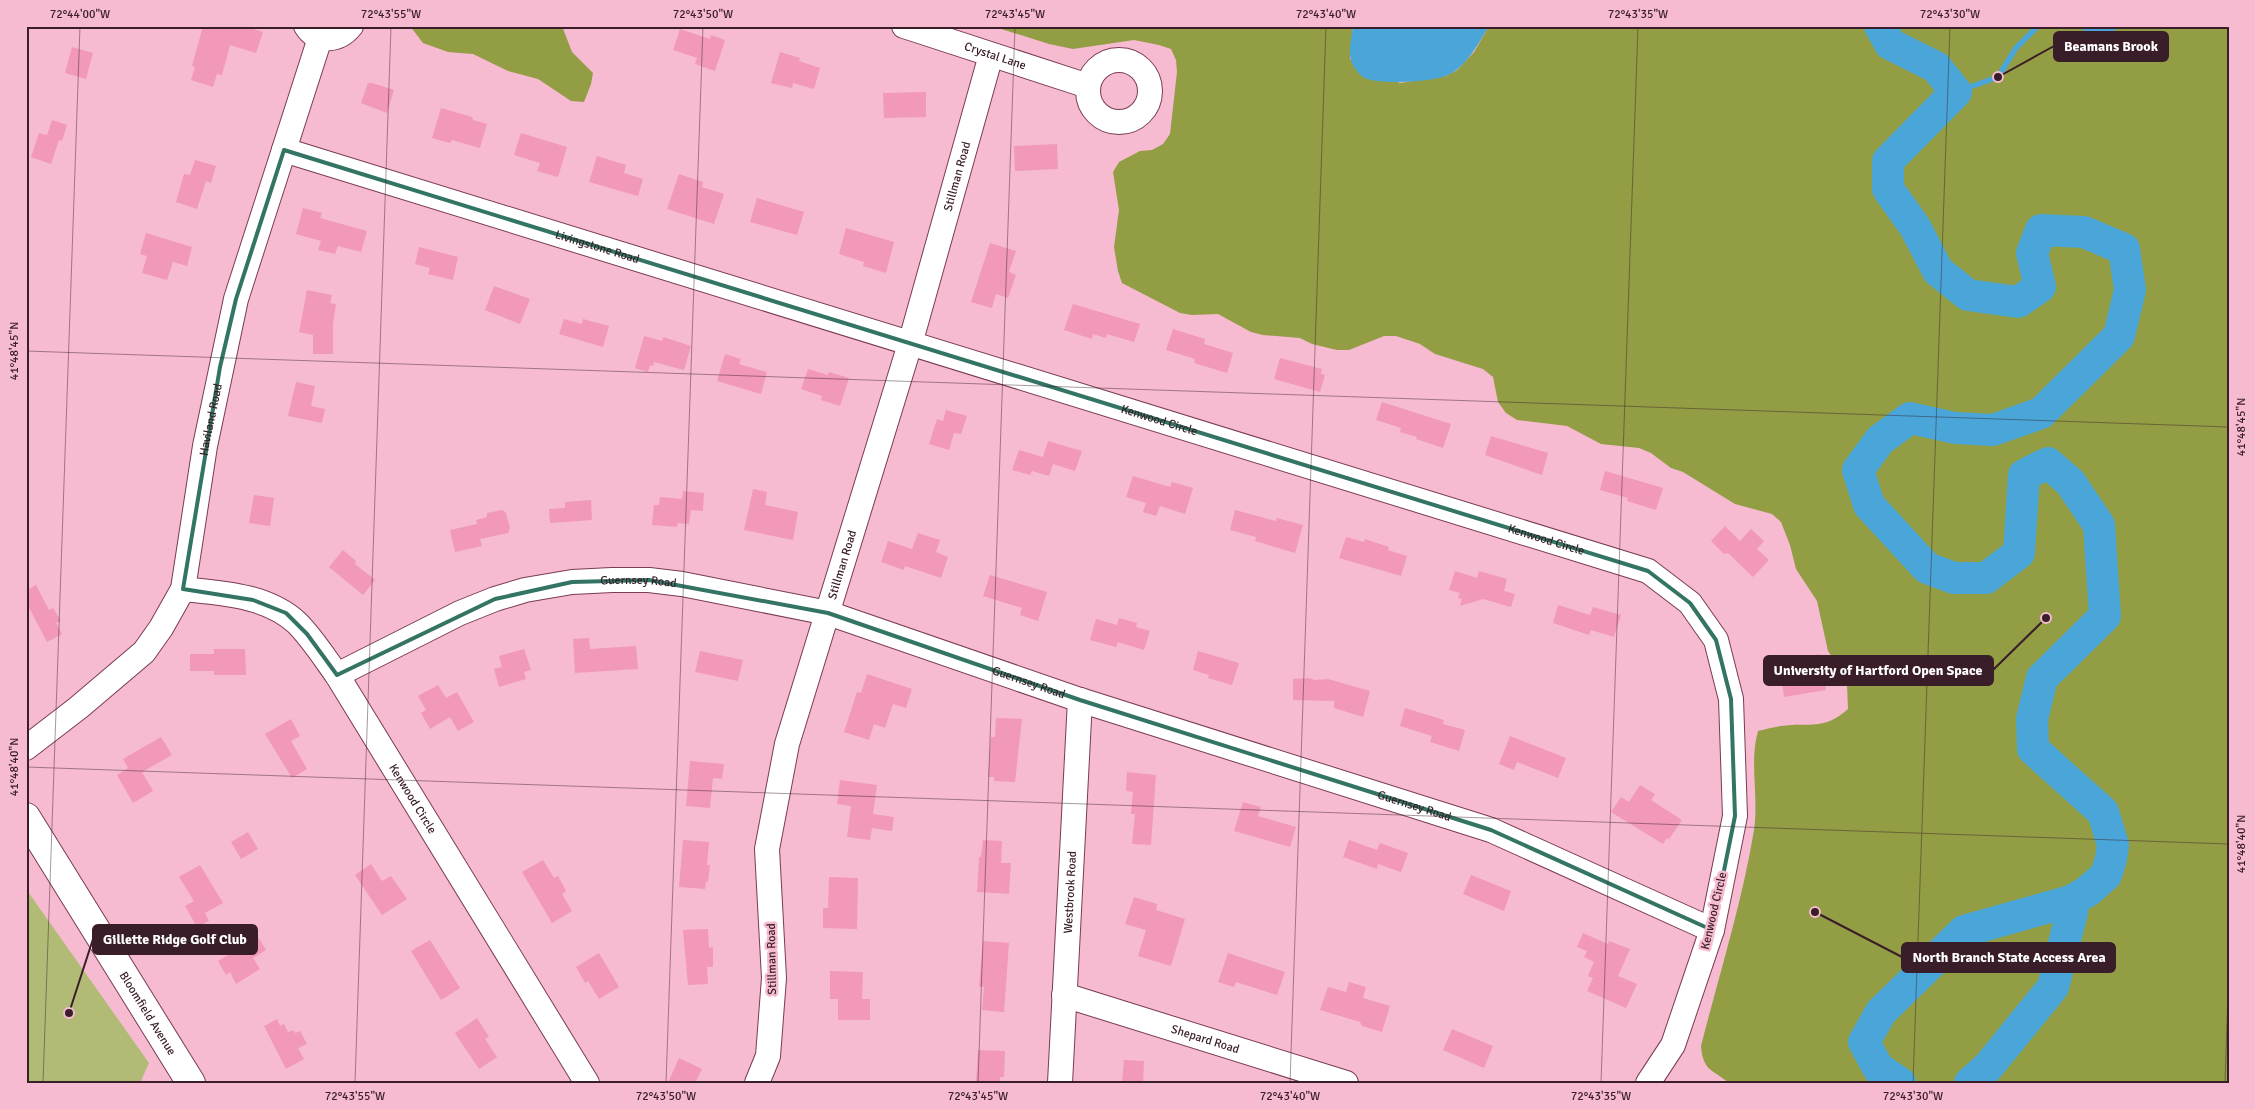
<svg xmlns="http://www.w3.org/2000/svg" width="2255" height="1109" font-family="Signika,sans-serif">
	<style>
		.green { fill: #b1bb76 }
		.forest { fill: #929d44 }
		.water { fill: #4aa6d8 }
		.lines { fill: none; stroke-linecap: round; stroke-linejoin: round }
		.stream { stroke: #4aa6d8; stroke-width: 5.5 }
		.river { stroke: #4aa6d8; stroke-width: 32 }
		.building { fill: #f198bb }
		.minor-casing { stroke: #793b55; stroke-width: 26 }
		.major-casing { stroke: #793b55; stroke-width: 30 }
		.minor { stroke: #fff; stroke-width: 24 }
		.major { stroke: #fff; stroke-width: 28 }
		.marked { fill: none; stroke: #337464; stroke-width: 4; stroke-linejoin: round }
		.ticks { fill: none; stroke: #391d28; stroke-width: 1; stroke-opacity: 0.45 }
		.labels { text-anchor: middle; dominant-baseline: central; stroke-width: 5; stroke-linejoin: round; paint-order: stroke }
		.street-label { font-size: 12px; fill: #391d28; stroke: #f6bbd0 }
		.leader { fill: none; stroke: #391d28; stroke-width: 2 }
		.callout-dot { fill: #391d28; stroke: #f6bbd0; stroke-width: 2 }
		.callout { fill: #391d28; stroke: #391d28; stroke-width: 2 }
		.callout-label { font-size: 14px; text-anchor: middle; font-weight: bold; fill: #fff }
		.neatline { fill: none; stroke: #391d28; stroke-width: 2 }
		.ticks-label { font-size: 12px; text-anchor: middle; fill: #391d28 }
	</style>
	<rect width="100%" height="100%" fill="#f6bbd0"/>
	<!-- green -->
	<polygon class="green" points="26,889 149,1063 140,1083 26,1083"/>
	<!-- forest -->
	<g class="forest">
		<polygon points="410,26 562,26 572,52 593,73 591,84 584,102 571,101 538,79 508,71 473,54 448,52 423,43"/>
		<path d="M 992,26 L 1353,26 L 1350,59 L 1400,83 L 1446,76 L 1457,70 L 1474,52 L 1489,26 L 2229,26 L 2229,1083 L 1729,1083 C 1712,1069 1703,1071 1701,1046 C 1719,975 1742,903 1754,830 C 1759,797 1749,762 1758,731 C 1766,729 1774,727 1781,726 C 1810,722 1823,731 1848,709 L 1847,684 L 1842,672 L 1828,651 L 1817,601 L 1796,569 L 1790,545 L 1781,522 L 1772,514 L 1735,504 L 1683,472 L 1671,468 L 1651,453 L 1639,448 L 1601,444 L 1567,426 L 1517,420 L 1506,413 L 1498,402 L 1493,377 L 1483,369 L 1435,354 L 1420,344 L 1396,336 L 1384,336 L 1349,350 L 1337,350 L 1312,344 L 1300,338 L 1263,335 L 1251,332 L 1218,314 L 1192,315 L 1180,313 L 1122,283 L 1118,271 L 1114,247 L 1119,210 L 1113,172 L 1119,162 L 1140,151 L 1152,150 L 1163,144 L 1170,134 L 1177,72 L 1176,60 L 1171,49 L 1159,45 L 1134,40 L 1073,49 L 1049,44 Z"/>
	</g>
	<!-- water -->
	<path class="water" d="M 1353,26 L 1489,26 C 1478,44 1467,66 1448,75 C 1434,82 1379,85 1365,78 C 1359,75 1353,67 1351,60 C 1348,51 1352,36 1353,26 Z"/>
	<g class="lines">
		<!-- stream -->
		<g class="stream">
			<path d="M 2081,26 C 2093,32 2106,32 2117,26"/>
			<polyline points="1956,92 1998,77 2016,48 2038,26"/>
		</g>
		<!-- river -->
		<g class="river">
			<polyline points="1880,26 1890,44 1936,67 1956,92 1888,161 1888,189 1915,227 1938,271 1968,295 2018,302 2040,287 2032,253 2041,230 2084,232 2124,249 2130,290 2119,336 2041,413 1993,430 1955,428 1910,418 1880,440 1858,470 1869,505 1927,568 1954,578 1986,578 2019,553 2024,475 2048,463 2070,482 2099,525 2105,616 2042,678 2032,719 2033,749 2103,812 2113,845 2111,859 2106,875 2088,891 2071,901 1964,931 1881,1012 1864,1042 1878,1068 1900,1083"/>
			<polyline points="1970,1083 1988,1067 2053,987 2072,912 2071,901"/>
		</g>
	</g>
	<!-- building -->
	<g class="building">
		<polygon points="203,26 244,26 263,32 256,53 230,45 222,75 217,74 213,87 191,80 195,67 192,66"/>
		<polygon points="680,29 710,39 711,35 725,40 715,71 695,64 697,58 673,50"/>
		<polygon points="72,47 93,53 86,79 65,73"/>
		<polygon points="780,52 800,58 799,61 820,68 814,89 793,83 792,88 771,83"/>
		<polygon points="368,83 372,83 394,90 387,113 361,103"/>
		<polygon points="926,92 926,117 884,118 883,93"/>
		<polygon points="441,108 472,117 473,120 487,124 480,148 452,140 450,143 432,138"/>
		<polygon points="52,120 67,125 62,141 59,140 51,164 31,157 39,133 47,135"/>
		<polygon points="521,133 567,147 558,177 537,171 540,163 514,155"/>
		<polygon points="1057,144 1058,169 1015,171 1014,146"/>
		<polygon points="597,156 626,165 624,173 643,179 638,196 589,182"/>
		<polygon points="195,160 216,166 211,183 206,181 197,209 176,202 184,174 190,175"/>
		<polygon points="679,174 703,182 702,187 724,194 714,224 667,209"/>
		<polygon points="757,198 804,212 797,235 750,222"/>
		<polygon points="303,208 322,213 320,218 367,231 361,252 338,246 335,254 318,250 321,241 296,234"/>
		<polygon points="846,228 894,242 886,273 863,266 864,262 839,254"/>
		<polygon points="146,233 192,247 187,266 173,262 167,280 142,273 147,256 140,254"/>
		<polygon points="990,243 1016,251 1009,272 1016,275 1008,298 996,294 992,308 971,302"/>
		<polygon points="419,247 458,257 453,280 428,274 430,268 415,264"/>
		<polygon points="494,286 530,299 520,324 485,310"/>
		<polygon points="307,290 332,295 330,303 336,304 333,324 333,354 313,354 313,335 299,332"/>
		<polygon points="1073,304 1140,324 1134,342 1107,334 1106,338 1093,334 1092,339 1064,330"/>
		<polygon points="564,319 582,324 583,319 609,326 603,347 559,334"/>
		<polygon points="1173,329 1205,339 1204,344 1233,353 1227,373 1194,363 1195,359 1166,350"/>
		<polygon points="644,336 662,341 663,337 691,346 684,370 654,362 653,366 650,365 648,372 635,368"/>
		<polygon points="725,354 741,359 739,364 767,372 761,394 717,381"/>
		<polygon points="1280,358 1322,369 1321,374 1325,375 1320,392 1274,379"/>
		<polygon points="808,369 828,375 829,372 849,378 840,406 821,400 822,396 801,389"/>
		<polygon points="296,382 315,386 311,406 325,409 322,423 288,416"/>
		<polygon points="1382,402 1451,424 1443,448 1416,439 1417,437 1400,432 1401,428 1376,420"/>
		<polygon points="946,410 967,416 961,434 954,433 949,450 929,444 937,419 943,421"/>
		<polygon points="1491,436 1548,453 1542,475 1485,455"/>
		<polygon points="1048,441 1082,451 1075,471 1053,464 1049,476 1032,471 1030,475 1012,470 1019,450 1043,457"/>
		<polygon points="1605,471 1663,488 1656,510 1627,501 1628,498 1600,490"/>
		<polygon points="1133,476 1170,487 1172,482 1193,488 1185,514 1160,506 1156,516 1143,512 1146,503 1126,497"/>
		<polygon points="753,489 767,492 765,505 798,512 793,540 744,530"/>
		<polygon points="683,491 704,493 703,511 691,510 689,524 678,523 677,527 652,525 654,505 659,505 660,497 682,499"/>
		<polygon points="254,495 274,498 270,526 249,523"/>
		<polygon points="591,500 592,520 550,523 549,509 565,508 565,502"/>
		<polygon points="502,510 506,513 510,528 508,533 480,539 482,546 455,552 450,530 477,524 476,520 487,517 487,513"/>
		<polygon points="1235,510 1276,521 1277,518 1303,525 1295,553 1255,541 1256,537 1230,530"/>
		<polygon points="1725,526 1740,541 1751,529 1764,541 1757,549 1769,560 1753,577 1728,553 1724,554 1711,541"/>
		<polygon points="918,533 940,540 936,552 948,557 941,578 905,566 904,570 881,562 888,541 912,549"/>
		<polygon points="1346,537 1364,542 1365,539 1389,547 1388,550 1407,556 1401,576 1339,558"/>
		<polygon points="343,550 356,561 355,564 375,580 363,595 329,567"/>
		<polygon points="1455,571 1477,578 1479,571 1507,579 1504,591 1515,594 1511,607 1483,599 1460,606 1462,599 1458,598 1460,593 1449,590"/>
		<polygon points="990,575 1047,592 1038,621 1020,615 1022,608 983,596"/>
		<polygon points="36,585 49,610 53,608 61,621 56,623 62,634 47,642 26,602 26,591"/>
		<polygon points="1558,605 1590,615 1593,607 1621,615 1614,637 1591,630 1589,635 1553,623"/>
		<polygon points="1119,618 1137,623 1136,627 1150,631 1144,650 1118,642 1116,647 1090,640 1096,619 1117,625"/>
		<polygon points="589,638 590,649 636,646 638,669 575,673 573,639"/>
		<polygon points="214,649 245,649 246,675 214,675 214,671 190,671 190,654 214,654"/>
		<polygon points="524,649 531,670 524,672 526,679 499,687 494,669 502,667 499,656"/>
		<polygon points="700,651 743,660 738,681 695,672"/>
		<polygon points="1198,651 1239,663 1232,685 1208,678 1209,675 1193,670"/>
		<polygon points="1820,654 1826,690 1784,697 1782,682 1799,680 1795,658"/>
		<polygon points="867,674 912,689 906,708 893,704 885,728 874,724 869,740 844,732 857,692 861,693"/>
		<polygon points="1309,678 1315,680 1328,679 1370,691 1363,717 1334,708 1334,701 1293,700 1293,679"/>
		<polygon points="438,685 446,698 457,692 474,722 458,731 450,717 430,729 421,713 426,710 418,696"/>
		<polygon points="1405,708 1444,720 1443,724 1465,730 1459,751 1430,742 1432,736 1400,726"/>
		<polygon points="996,718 1022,719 1015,782 994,781 994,777 988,777 991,737 995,737"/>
		<polygon points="291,719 300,736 291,741 307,769 292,778 265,734"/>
		<polygon points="1510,736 1566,758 1558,778 1517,762 1514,770 1499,764"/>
		<polygon points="161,737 172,755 142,772 153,791 133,803 117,775 128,768 123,759"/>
		<polygon points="690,761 724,764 722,779 713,778 710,808 686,806"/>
		<polygon points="1127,772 1156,775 1151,845 1132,844 1135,814 1131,814 1133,792 1126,791"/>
		<polygon points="840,780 877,785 873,814 894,817 892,831 872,828 870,840 847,837 851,806 837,804"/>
		<polygon points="1640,785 1655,794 1651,800 1682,820 1669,839 1667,838 1663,844 1611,812 1621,797 1629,802"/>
		<polygon points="1243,802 1261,807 1258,816 1296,827 1290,847 1234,831"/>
		<polygon points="248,832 258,849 241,859 231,842"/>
		<polygon points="683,840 709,842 707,865 710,865 708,882 706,881 705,889 679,887"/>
		<polygon points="983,840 1002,841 1001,863 1011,863 1009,894 977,892 979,857 981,857"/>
		<polygon points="1349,840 1377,850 1380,843 1408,853 1401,872 1378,864 1377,869 1343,857"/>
		<polygon points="543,860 554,878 558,876 566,891 562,894 572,911 552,923 522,872"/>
		<polygon points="371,864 382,881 391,876 407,899 382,915 355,875"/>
		<polygon points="200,865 223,903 205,913 209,921 197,927 185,906 194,901 179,877"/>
		<polygon points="1471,875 1511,891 1504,911 1463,894"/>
		<polygon points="829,877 858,878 857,929 823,928 823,908 828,908"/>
		<polygon points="1134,897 1157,904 1156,910 1185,919 1171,966 1138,956 1146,930 1125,924"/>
		<polygon points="708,929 709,948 713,947 713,967 707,967 708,984 688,985 683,930"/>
		<polygon points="1583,933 1608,944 1609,941 1630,949 1618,976 1637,984 1626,1008 1587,991 1593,978 1588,976 1594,962 1584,957 1587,951 1577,947"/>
		<polygon points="258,937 266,950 253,958 260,969 236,984 230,972 226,975 218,961"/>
		<polygon points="430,940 460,988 441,1000 411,951"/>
		<polygon points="983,941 1009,943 1004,1012 982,1010 984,987 979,986"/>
		<polygon points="599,953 619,987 599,999 588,981 585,983 576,967"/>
		<polygon points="1228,953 1285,972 1277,995 1236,982 1234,987 1218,982"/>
		<polygon points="830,971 863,972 862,999 870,999 870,1020 838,1020 838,999 830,999"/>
		<polygon points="1349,982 1366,987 1363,998 1390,1006 1382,1032 1362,1026 1360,1022 1320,1010 1328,987 1346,992"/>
		<polygon points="477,1018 489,1037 485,1039 497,1057 479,1069 455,1033"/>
		<polygon points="277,1019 280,1026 284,1024 288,1032 293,1030 295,1033 300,1031 307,1044 298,1048 304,1059 286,1069 264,1026"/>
		<polygon points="1452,1029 1493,1046 1484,1068 1443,1050"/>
		<polygon points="978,1050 1005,1051 1004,1077 1000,1077 1000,1083 976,1083"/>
		<polygon points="679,1058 702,1069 695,1083 668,1083"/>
		<polygon points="1124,1060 1144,1061 1143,1083 1122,1083"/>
	</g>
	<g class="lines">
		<!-- minor casing -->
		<g class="minor-casing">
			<g id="minor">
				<path d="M 306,26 C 317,44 339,41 351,26"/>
				<path id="s1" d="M 904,26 L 1088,86"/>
				<circle cx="1119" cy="91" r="31"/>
				<path id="s2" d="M 284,150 L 1648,571 L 1690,603 L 1716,640 L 1731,699 L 1735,816 L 1712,930 L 1673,1045 L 1648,1083"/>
				<path id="s3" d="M 183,589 C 221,593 267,595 297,623 C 312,638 324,657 337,675 L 587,1083"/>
				<path id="s4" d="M 337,675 L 460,613 L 495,599 L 525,590 L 572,582 L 612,580 L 649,580 L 682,584 L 828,613 L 1080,700 L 1491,830 L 1712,930"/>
				<path id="s5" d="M 26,748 L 78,708 L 144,652 L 161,628 L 183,589 L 205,446 L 236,299 L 320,38"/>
				<path id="s6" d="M 1064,995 L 1346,1083"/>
				<path id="s7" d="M 757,1083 L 768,1056 L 774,978 L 767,849 L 787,744 L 910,344 L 991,55"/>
				<path id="s8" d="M 1060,1083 L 1080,700"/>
			</g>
		</g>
		<!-- major casing -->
		<g class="major-casing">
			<g id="major">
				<path id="s9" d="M 26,817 L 191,1083"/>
			</g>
		</g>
		<!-- minor -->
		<use href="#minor" class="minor"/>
		<!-- major -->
		<use href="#major" class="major"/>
	</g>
	<!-- marked area -->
	<path class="marked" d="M 284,150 L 1648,571 L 1690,603 L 1716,640 L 1731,699 L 1735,816 L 1712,930 L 1491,830 L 1080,700 L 828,613 L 649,580 L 572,582 L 495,599 L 337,675 L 307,634 L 286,613 L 253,600 L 183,589 L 220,367 L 236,299 Z"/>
	<!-- ticks -->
	<path class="ticks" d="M 26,351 L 2229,427M 26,767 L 2229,844M 43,1083 L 80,26M 355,1083 L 391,26M 666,1083 L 703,26M 978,1083 L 1015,26M 1290,1083 L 1326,26M 1601,1083 L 1638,26M 1913,1083 L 1950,26M 2225,1083 L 2229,963"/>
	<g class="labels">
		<!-- street labels -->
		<g class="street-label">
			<text stroke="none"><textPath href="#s1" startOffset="96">Crystal Lane</textPath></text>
			<text stroke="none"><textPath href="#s7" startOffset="936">Stillman Road</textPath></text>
			<text stroke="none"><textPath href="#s2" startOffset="328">Livingstone Road</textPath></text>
			<text stroke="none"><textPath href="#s5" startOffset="398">Haviland Road</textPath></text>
			<text stroke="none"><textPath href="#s2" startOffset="916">Kenwood Circle</textPath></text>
			<text stroke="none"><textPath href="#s2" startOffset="1321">Kenwood Circle</textPath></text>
			<text stroke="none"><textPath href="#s7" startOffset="531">Stillman Road</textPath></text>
			<text stroke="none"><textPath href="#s4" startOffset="321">Guernsey Road</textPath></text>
			<text stroke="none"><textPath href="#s4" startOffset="726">Guernsey Road</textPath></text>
			<text stroke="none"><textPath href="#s3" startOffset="332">Kenwood Circle</textPath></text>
			<text stroke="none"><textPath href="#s4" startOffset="1131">Guernsey Road</textPath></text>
			<text stroke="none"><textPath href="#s8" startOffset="191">Westbrook Road</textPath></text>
			<text transform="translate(1714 911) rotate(-77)">Kenwood Circle</text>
			<text transform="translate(772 959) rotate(-91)">Stillman Road</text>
			<text stroke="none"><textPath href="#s9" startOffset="231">Bloomfield Avenue</textPath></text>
			<text stroke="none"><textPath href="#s6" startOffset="148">Shepard Road</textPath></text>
		</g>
	</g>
	<!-- callouts -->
	<path class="leader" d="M1998 77L2054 46M2046 618L1993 670M69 1013L93 939M1815 912L1902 957"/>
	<g class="callout-dot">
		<circle cx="1998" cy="77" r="5"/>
		<circle cx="2046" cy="618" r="5"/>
		<circle cx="69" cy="1013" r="5"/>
		<circle cx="1815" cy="912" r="5"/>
	</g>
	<g class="callout">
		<rect x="2054" y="32" width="114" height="29" rx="5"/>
		<rect x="1764" y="656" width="229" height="29" rx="5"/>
		<rect x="93" y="925" width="164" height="29" rx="5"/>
		<rect x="1902" y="943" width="213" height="29" rx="5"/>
	</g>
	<g class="callout-label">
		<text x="2111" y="51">Beamans Brook</text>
		<text x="1878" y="675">University of Hartford Open Space</text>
		<text x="175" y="944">Gillette Ridge Golf Club</text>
		<text x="2009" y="962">North Branch State Access Area</text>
	</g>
	<!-- border -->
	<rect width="2255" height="1109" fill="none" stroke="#f6bbd0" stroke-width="55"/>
	<rect x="28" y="28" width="2200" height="1054" class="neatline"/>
	<g class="ticks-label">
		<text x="80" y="18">72°44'00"W</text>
		<text x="391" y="18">72°43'55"W</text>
		<text x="703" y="18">72°43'50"W</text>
		<text x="1015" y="18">72°43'45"W</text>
		<text x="1326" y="18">72°43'40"W</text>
		<text x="1638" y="18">72°43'35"W</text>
		<text x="1950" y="18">72°43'30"W</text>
		<text transform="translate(14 351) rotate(-90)" y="4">41°48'45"N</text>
		<text transform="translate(2241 427) rotate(-90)" y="4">41°48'45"N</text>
		<text transform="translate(14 767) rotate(-90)" y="4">41°48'40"N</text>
		<text transform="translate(2241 844) rotate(-90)" y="4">41°48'40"N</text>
		<text x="355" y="1100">72°43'55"W</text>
		<text x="666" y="1100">72°43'50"W</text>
		<text x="978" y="1100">72°43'45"W</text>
		<text x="1290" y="1100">72°43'40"W</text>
		<text x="1601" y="1100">72°43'35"W</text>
		<text x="1913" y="1100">72°43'30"W</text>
	</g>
</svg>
